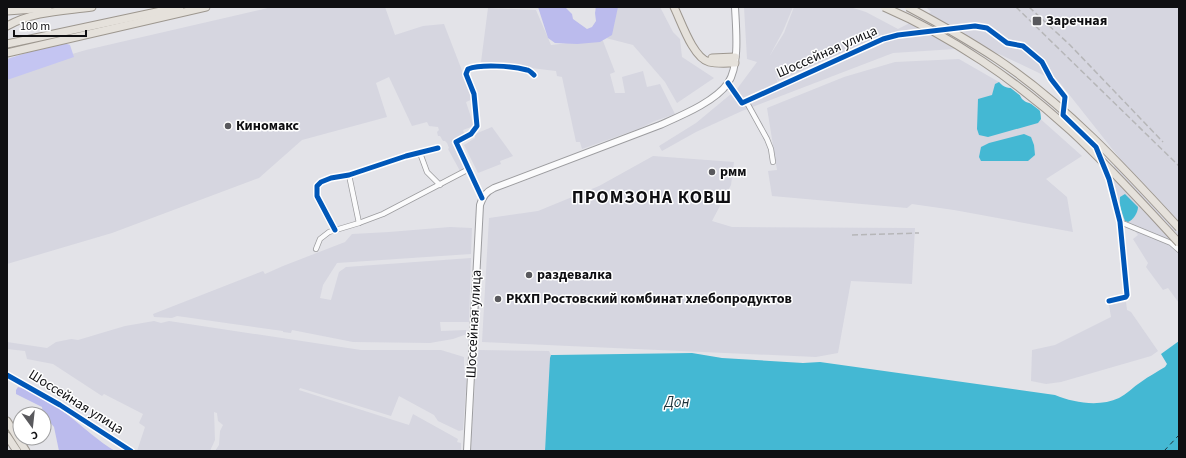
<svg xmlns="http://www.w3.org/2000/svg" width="1186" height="458" font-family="'Source Sans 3',sans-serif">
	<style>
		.built { fill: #d6d6e0; fill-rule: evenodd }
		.green { fill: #c4c5f2 }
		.forest { fill: #bbbbed }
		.water { fill: #44b8d3 }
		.pier { fill: #e3e3e8 }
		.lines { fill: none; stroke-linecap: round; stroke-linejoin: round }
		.ferry { stroke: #1d333a; stroke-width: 1; stroke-dasharray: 5 4; stroke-linecap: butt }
		.street-casing { stroke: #9c9c9f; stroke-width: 6 }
		.secondary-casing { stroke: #9c9c9f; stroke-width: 8 }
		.primary-casing { stroke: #9d978f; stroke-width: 9 }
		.street { stroke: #fbfbfc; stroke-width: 4.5 }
		.secondary { stroke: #fbfbfc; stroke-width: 6 }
		.primary { stroke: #e5e1db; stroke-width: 7 }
		.rail { stroke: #b6b6b8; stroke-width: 1.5; stroke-dasharray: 6 3; stroke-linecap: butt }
		.primary-bridge-casing { stroke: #9d978f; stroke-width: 9; stroke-linecap: butt }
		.primary-bridge { stroke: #e5e1db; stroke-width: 7 }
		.cycleway-casing { stroke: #fff; stroke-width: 8 }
		.cycleway { stroke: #0057b8; stroke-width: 5 }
		.poi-dot { fill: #59595d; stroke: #fff; stroke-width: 1.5 }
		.labels { text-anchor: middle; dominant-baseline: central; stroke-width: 3; stroke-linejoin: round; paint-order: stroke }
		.poi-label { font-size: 14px; font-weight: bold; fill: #0f0f12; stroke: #fff; text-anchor: start }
		.street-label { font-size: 14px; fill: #0f0f12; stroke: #fff }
		.water-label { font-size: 15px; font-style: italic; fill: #1d333a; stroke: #fff }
		.district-label { font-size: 18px; font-weight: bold; letter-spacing: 1px; fill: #0f0f12; stroke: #fff }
	</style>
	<rect width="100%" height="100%" fill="#e3e3e8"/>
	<!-- built -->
	<g class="built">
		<polygon points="272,7 385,7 395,35 423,26 444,24 473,99 466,102 474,126 463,130 465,136 451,142 466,167 460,171 448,149 449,148 447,143 445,141 443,141 440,136 438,136 437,132 439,130 438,127 429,126 427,122 412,126 389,77 376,83 387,117 302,140 259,178 112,233 7,264 7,73 86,50"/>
		<polygon points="595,7 660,7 673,32 680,39 682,57 714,78 677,103 665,82 633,45 606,38"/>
		<path d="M 744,7 L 793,7 L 783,31 L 769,57 L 784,33 L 794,7 L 850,7 L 866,12 L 898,29 L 931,12 L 926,7 L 1177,7 L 1179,9 L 1179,303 L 1168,288 L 1163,290 L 1146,267 L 1148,263 L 1133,239 L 1138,235 L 1129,223 L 1120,218 L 1108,172 L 1121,160 L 1060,83 L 999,54 L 955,49 L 893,53 L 742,111 L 696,132 L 662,151 L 659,146 L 696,123 L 737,89 L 757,62 L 747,59 ZM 887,33 L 778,83 L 774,72 L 778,81 Z"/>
		<polygon points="488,8 536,10 551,45 601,39 603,41 615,72 610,74 615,93 625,93 622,77 643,71 647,87 660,84 675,114 655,121 638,129 582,149 580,142 576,142 562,77 557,76 556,71 481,62"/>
		<polygon points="959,59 999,82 1082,156 1046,179 1067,197 1073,232 954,210 912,204 907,208 772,196 768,171 777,170 767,108 844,77 895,62"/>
		<polygon points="492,127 513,156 500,161 501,164 478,173 464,145 475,138 475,134"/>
		<polygon points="653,156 734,162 731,185 712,221 732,227 915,228 912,284 851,281 838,353 816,357 482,342 489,218 538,211 599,186"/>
		<polygon points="450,227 472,228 471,254 337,263 323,285 320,298 331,300 339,272 346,267 471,258 469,322 440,322 441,331 466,330 467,334 453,339 430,343 353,342 292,330 291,333 283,332 283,331 177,316 172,318 154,317 153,314 263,271 265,274 283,266 345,242 352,234 389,232"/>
		<polygon points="1126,302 1127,310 1131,312 1158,351 1151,356 1061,382 1046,384 1031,381 1032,350 1055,345 1111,317 1109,305"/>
		<polygon points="154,321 161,323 169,321 361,350 441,350 464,357 464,370 467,373 463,430 459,431 438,421 434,415 399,396 391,416 300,388 299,390 409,425 413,414 458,439 457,442 461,443 461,451 215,451 219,445 220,431 223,425 218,421 217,413 214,412 215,440 210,451 137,451 145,427 139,423 143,414 104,394 102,396 53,364 27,359 25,351 7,349 7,342 47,348 56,342 71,339 78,340 125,326"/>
		<polygon points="479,350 549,351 551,355 545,451 471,451 476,365"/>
	</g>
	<!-- green -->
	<polygon class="green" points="60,44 67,44 70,45 74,57 7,80 7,59 36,50"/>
	<!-- forest -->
	<g class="forest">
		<polygon points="538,7 565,7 572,14 573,19 587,29 592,27 596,21 595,13 596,7 618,7 612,35 600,42 577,44 555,43 548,38"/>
		<path d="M 18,387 C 55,396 83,432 115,451 L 59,451 L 54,427 L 43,414 L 42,407 L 16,394 L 16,390 Z"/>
	</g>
	<!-- water -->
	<g class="water">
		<path d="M 999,82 C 1004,88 1008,88 1015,88 C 1020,92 1019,95 1022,99 C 1030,107 1041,100 1041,119 L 1038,123 L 988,137 L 979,135 L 977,129 L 978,99 L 992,95 L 995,84 Z"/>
		<polygon points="1024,134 1031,137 1034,145 1035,155 1028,161 981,161 979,157 981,147 989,143"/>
		<path d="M 1125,194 L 1138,207 C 1138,213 1133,220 1128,222 L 1125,221 C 1122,213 1119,205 1120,197 Z"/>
		<path d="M 1179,341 L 1179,451 L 545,451 L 550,358 L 551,355 L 554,355 L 692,353 L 722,358 L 803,363 L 820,362 L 1055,395 C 1074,403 1100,407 1119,398 C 1127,394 1133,387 1141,382 C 1149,376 1157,372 1165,367 L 1167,364 L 1161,354 Z"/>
	</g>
	<!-- pier -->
	<polygon class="pier" points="1008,86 1015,86 1021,91 1024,97 1035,102 1040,107 1043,113"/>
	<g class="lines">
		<!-- ferry -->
		<polyline class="ferry" points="1164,451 1179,435"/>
		<!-- street casing -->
		<g class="street-casing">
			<g id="street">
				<polyline points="728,83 742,103 883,39 898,35 975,26 987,28 1007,43 1023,46 1042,62 1051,79 1065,97 1063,115 1096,147 1109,179 1120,222 1127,295 1126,297 1109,301"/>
				<polyline points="746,101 767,139 771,149 773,162"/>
				<polyline points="420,153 427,172 440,185"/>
				<polyline points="349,175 359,223"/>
				<path d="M 482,198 L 456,142 L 471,134 L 477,126 L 474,94 L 466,74 L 468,69 C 481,64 512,66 527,70 C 529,70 532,73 534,75"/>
				<polyline points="1120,222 1171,243 1179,250"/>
				<polyline points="335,230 317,196 317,186 321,182 331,178 349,175 406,156 438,148"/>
				<polyline points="316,249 320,239 329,232 359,223 383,214 469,169"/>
				<polyline points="7,375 60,405 131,451"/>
			</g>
		</g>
		<!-- secondary casing -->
		<g class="secondary-casing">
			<path id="secondary" d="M 467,451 L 480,205 C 483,196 486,192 494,188 L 660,125 C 680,116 715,102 728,83 C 740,65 736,28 735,7"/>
		</g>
		<!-- primary casing -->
		<g class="primary-casing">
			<g id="primary">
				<path d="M 674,7 C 681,21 693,58 709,62 C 717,64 727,63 735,63"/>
				<polyline points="7,11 48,8"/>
				<path d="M 7,26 C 33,11 63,11 92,7"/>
				<polyline points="7,44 180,7"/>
				<polyline points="7,53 206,7"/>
				<polyline points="712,58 735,57"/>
				<polyline points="7,421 26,451"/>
				<polyline points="7,436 17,451"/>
			</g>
		</g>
		<!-- street -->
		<use href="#street" class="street"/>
		<!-- secondary -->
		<use href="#secondary" class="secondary"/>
		<!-- primary -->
		<use href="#primary" class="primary"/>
		<!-- rail -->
		<g class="rail">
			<polyline points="1016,7 1179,166"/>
			<polyline points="1029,7 1070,45 1163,142"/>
			<polyline points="852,235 919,233"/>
		</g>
		<!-- primary-bridge casing -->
		<g class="primary-bridge-casing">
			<g id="primary-bridge">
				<path d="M 884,7 C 951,36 1017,81 1071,131 C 1109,166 1144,205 1179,243"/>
				<path d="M 908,7 C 938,23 968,40 997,59 C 1066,105 1123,167 1179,228"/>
			</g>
		</g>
		<!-- primary-bridge -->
		<use href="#primary-bridge" class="primary-bridge"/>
		<!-- cycleway casing -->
		<g class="cycleway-casing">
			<g id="cycleway">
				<polyline points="728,83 742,103 883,39 898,35 975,26 987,28 1007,43 1023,46 1042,62 1051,79 1065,97 1063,115 1096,147 1109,179 1120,222 1127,295 1126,297 1109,301"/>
				<path d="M 482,198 L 456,142 L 471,134 L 477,126 L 474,94 L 466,74 L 468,69 C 481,64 512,66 527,70 C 529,70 532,73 534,75"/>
				<polyline points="335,230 317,196 317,186 321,182 331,178 349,175 406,156 438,148"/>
				<polyline points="7,375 60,405 131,451"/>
			</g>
		</g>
		<!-- cycleway -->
		<use href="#cycleway" class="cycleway"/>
	</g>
	<!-- markers -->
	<g class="poi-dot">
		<rect x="1032" y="16" width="10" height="10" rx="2"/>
		<circle cx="228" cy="126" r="4"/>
		<circle cx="712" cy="172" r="4"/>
		<circle cx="529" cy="275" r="4"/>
		<circle cx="498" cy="299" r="4"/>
	</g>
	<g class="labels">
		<!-- poi labels -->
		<g class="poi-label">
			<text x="1046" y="21">Заречная</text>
			<text x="236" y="126">Киномакс</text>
			<text x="720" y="172">рмм</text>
			<text x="537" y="275">раздевалка</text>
			<text x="506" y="299">РКХП Ростовский комбинат хлебопродуктов</text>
		</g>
		<!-- street labels -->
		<g class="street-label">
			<text transform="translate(827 52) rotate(-24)">Шоссейная улица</text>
			<text transform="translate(474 324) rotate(-87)">Шоссейная улица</text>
			<text transform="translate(76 402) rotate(32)">Шоссейная улица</text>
		</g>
		<!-- water labels -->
		<g class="water-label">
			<text x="677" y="402">Дон</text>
		</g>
		<!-- district labels -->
		<g class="district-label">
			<text x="652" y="197">ПРОМЗОНА КОВШ</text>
		</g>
	</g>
	<!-- border -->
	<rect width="1186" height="458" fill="none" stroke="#0f0f12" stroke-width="16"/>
	<!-- north arrow -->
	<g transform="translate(32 426) rotate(165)"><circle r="19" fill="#ffffff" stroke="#9f9fa0"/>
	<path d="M0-3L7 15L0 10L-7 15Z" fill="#59595d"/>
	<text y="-6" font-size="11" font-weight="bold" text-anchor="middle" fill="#0f0f12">С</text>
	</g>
	<!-- scale -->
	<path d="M14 30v6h72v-6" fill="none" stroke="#0f0f12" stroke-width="2"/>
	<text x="20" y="30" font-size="12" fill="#0f0f12" stroke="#ffffff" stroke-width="3" paint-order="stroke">100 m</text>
</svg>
